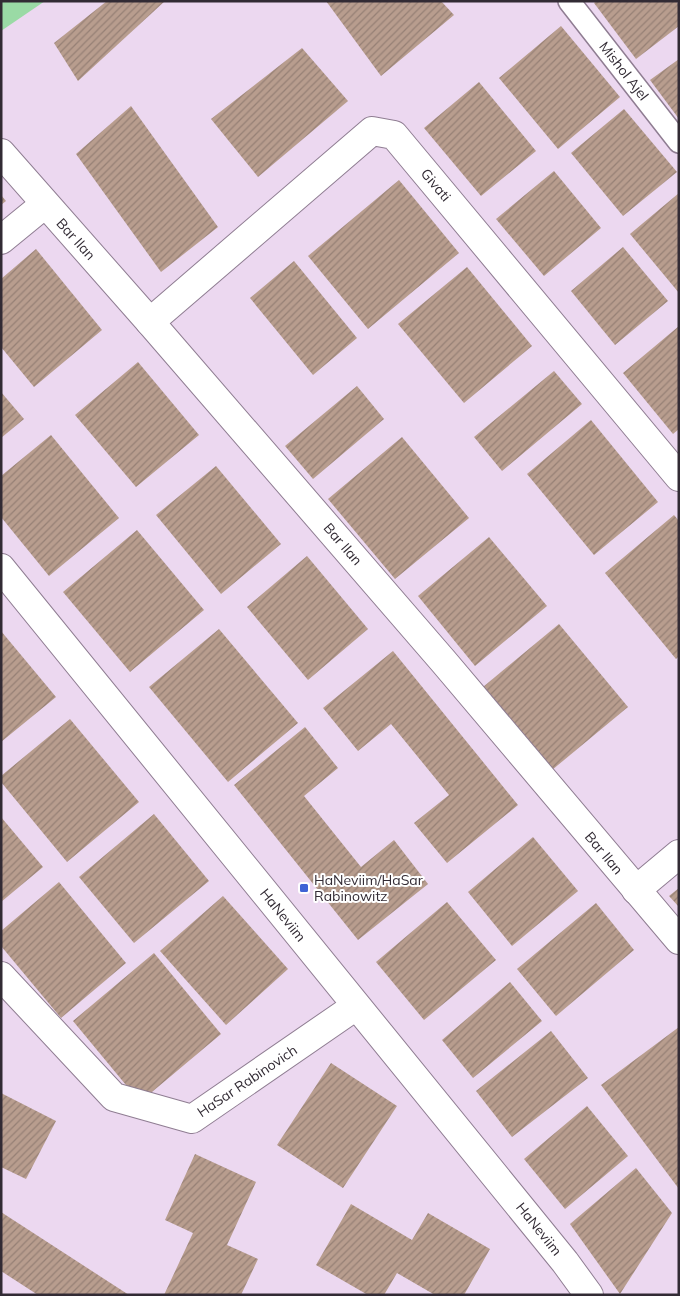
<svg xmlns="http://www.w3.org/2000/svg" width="680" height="1296" font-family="Mulish,sans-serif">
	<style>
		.green { fill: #9adaa5 }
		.building { fill: url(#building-hatch) }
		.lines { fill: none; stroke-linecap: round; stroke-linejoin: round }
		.pedestrian-casing { stroke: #8f7d92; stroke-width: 24 }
		.minor-casing { stroke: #8f7d92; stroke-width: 30 }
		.tertiary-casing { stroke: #8f7d92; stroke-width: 30 }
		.pedestrian { stroke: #fff; stroke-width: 21 }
		.minor { stroke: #fff; stroke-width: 28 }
		.tertiary { stroke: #fff; stroke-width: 28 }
		.poi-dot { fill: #3e63d5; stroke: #fff; stroke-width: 2 }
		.labels { text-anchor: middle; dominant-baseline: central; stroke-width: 4; stroke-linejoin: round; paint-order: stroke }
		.street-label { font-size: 14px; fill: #322b34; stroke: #fff }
		.poi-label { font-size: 14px; fill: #322b34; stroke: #fff; text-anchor: start }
	</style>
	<defs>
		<pattern id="building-hatch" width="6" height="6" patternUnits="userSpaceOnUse" patternTransform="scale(1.25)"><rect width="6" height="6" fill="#b89d8e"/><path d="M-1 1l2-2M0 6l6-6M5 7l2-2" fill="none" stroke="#968075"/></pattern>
	</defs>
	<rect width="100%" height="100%" fill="#ecd8f0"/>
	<!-- green -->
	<polygon class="green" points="1,1 45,1 1,31"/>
	<!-- building -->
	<g class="building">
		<polygon points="107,1 165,1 78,81 54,43"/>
		<polygon points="326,1 441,1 454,15 381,76"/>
		<polygon points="596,1 676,1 679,5 679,26 636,59 594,3"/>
		<polygon points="561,26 620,97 558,149 499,78"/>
		<polygon points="302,48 348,101 258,177 211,119"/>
		<polygon points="679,59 679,119 650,80"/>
		<polygon points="479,82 536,151 481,196 424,128"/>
		<polygon points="131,106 218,227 161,272 76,154"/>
		<polygon points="624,109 677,172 623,216 571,153"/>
		<polygon points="554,171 601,228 544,276 496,219"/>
		<polygon points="399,180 459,253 368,329 308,256"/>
		<polygon points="679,193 679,293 630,234"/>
		<polygon points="1,195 6,201 1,205"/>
		<polygon points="623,247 668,301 615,345 571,291"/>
		<polygon points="36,249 102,330 34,387 1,347 1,279"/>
		<polygon points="294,261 357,338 313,375 250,298"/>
		<polygon points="467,267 532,346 464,403 398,324"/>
		<polygon points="679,326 679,429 673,434 623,373"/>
		<polygon points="138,362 199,435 136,487 75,415"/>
		<polygon points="554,371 582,404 502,471 474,437"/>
		<polygon points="357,386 384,419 313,479 285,446"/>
		<polygon points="1,392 24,419 1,438"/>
		<polygon points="591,420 658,502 594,555 527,474"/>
		<polygon points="51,435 119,518 49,576 1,517 1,476"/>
		<polygon points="402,437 469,518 395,579 328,499"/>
		<polygon points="216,466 281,544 221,594 156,515"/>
		<polygon points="674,515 679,521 679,656 676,659 605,573"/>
		<polygon points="137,530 204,610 130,672 63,592"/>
		<polygon points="489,537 547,606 475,666 418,596"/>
		<polygon points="307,556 368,629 308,680 247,607"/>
		<polygon points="559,624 628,707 552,770 483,687"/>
		<polygon points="219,629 298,723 228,782 149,687"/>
		<polygon points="1,631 56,697 1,742"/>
		<polygon points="393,651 518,805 447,863 414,823 449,795 391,724 358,751 323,708"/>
		<polygon points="70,719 139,802 67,862 1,782 1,776"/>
		<polygon points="305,727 338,768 304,796 361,867 394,840 428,884 358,940 234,785"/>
		<polygon points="154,814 209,881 134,943 79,877"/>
		<polygon points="1,817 43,867 1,902"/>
		<polygon points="533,837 578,891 512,946 468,892"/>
		<polygon points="59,882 126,963 61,1018 1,946 1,931"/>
		<polygon points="679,888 679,907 669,896"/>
		<polygon points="223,896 288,969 226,1025 160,951"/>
		<polygon points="447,902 496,960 424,1020 376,962"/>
		<polygon points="596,903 634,950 556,1016 517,969"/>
		<polygon points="154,953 221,1034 140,1102 73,1021"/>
		<polygon points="510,982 542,1021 473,1078 442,1040"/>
		<polygon points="679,1027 679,1189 601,1085"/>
		<polygon points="551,1031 588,1078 512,1137 476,1091"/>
		<polygon points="331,1063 397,1106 343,1188 277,1145"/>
		<polygon points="1,1093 56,1121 26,1179 1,1167"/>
		<polygon points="587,1106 628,1156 565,1209 524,1159"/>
		<polygon points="195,1154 256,1182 227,1245 258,1259 241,1295 164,1295 193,1233 165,1220"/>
		<polygon points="636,1168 672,1213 620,1294 570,1224"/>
		<polygon points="351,1204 412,1240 428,1213 490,1249 464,1295 435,1295 397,1273 384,1295 368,1295 316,1265"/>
		<polygon points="1,1212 129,1295 38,1295 1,1271"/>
	</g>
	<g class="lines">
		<!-- pedestrian casing -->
		<g class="pedestrian-casing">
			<polyline id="pedestrian" points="569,1 679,142"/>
		</g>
		<!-- minor casing -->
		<g class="minor-casing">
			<g id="minor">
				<polyline points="1,240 45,204"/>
				<polyline points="150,322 372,131 394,135 679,477"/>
				<polyline points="1,568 565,1262 589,1295"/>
				<polyline points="636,890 679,854"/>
				<polyline points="1,976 114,1097 192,1119 356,1006"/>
			</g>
		</g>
		<!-- tertiary casing -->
		<g class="tertiary-casing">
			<polyline id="tertiary" points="1,153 150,322 444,662 679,940"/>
		</g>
		<!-- pedestrian -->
		<use href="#pedestrian" class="pedestrian"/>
		<!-- minor -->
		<use href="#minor" class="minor"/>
		<!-- tertiary -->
		<use href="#tertiary" class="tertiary"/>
	</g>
	<!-- markers -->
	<rect class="poi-dot" x="299" y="883" width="10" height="10" rx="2.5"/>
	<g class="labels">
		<!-- street labels -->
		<g class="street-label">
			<text transform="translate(624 71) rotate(52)">Mishol Ajel</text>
			<text transform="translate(436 185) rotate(50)">Givati</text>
			<text transform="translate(76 239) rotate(48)">Bar Ilan</text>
			<text transform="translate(343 544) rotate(49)">Bar Ilan</text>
			<text transform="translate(604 853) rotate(50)">Bar Ilan</text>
			<text transform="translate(283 915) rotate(51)">HaNeviim</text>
			<text transform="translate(247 1081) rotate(-34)">HaSar Rabinovich</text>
			<text transform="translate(539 1229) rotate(51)">HaNeviim</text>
		</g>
		<!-- poi labels -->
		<g class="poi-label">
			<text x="314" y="880">HaNeviim/HaSar<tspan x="314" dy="16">Rabinowitz</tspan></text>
		</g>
	</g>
	<!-- border -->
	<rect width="680" height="1296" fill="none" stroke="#322b34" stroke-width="5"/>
</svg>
